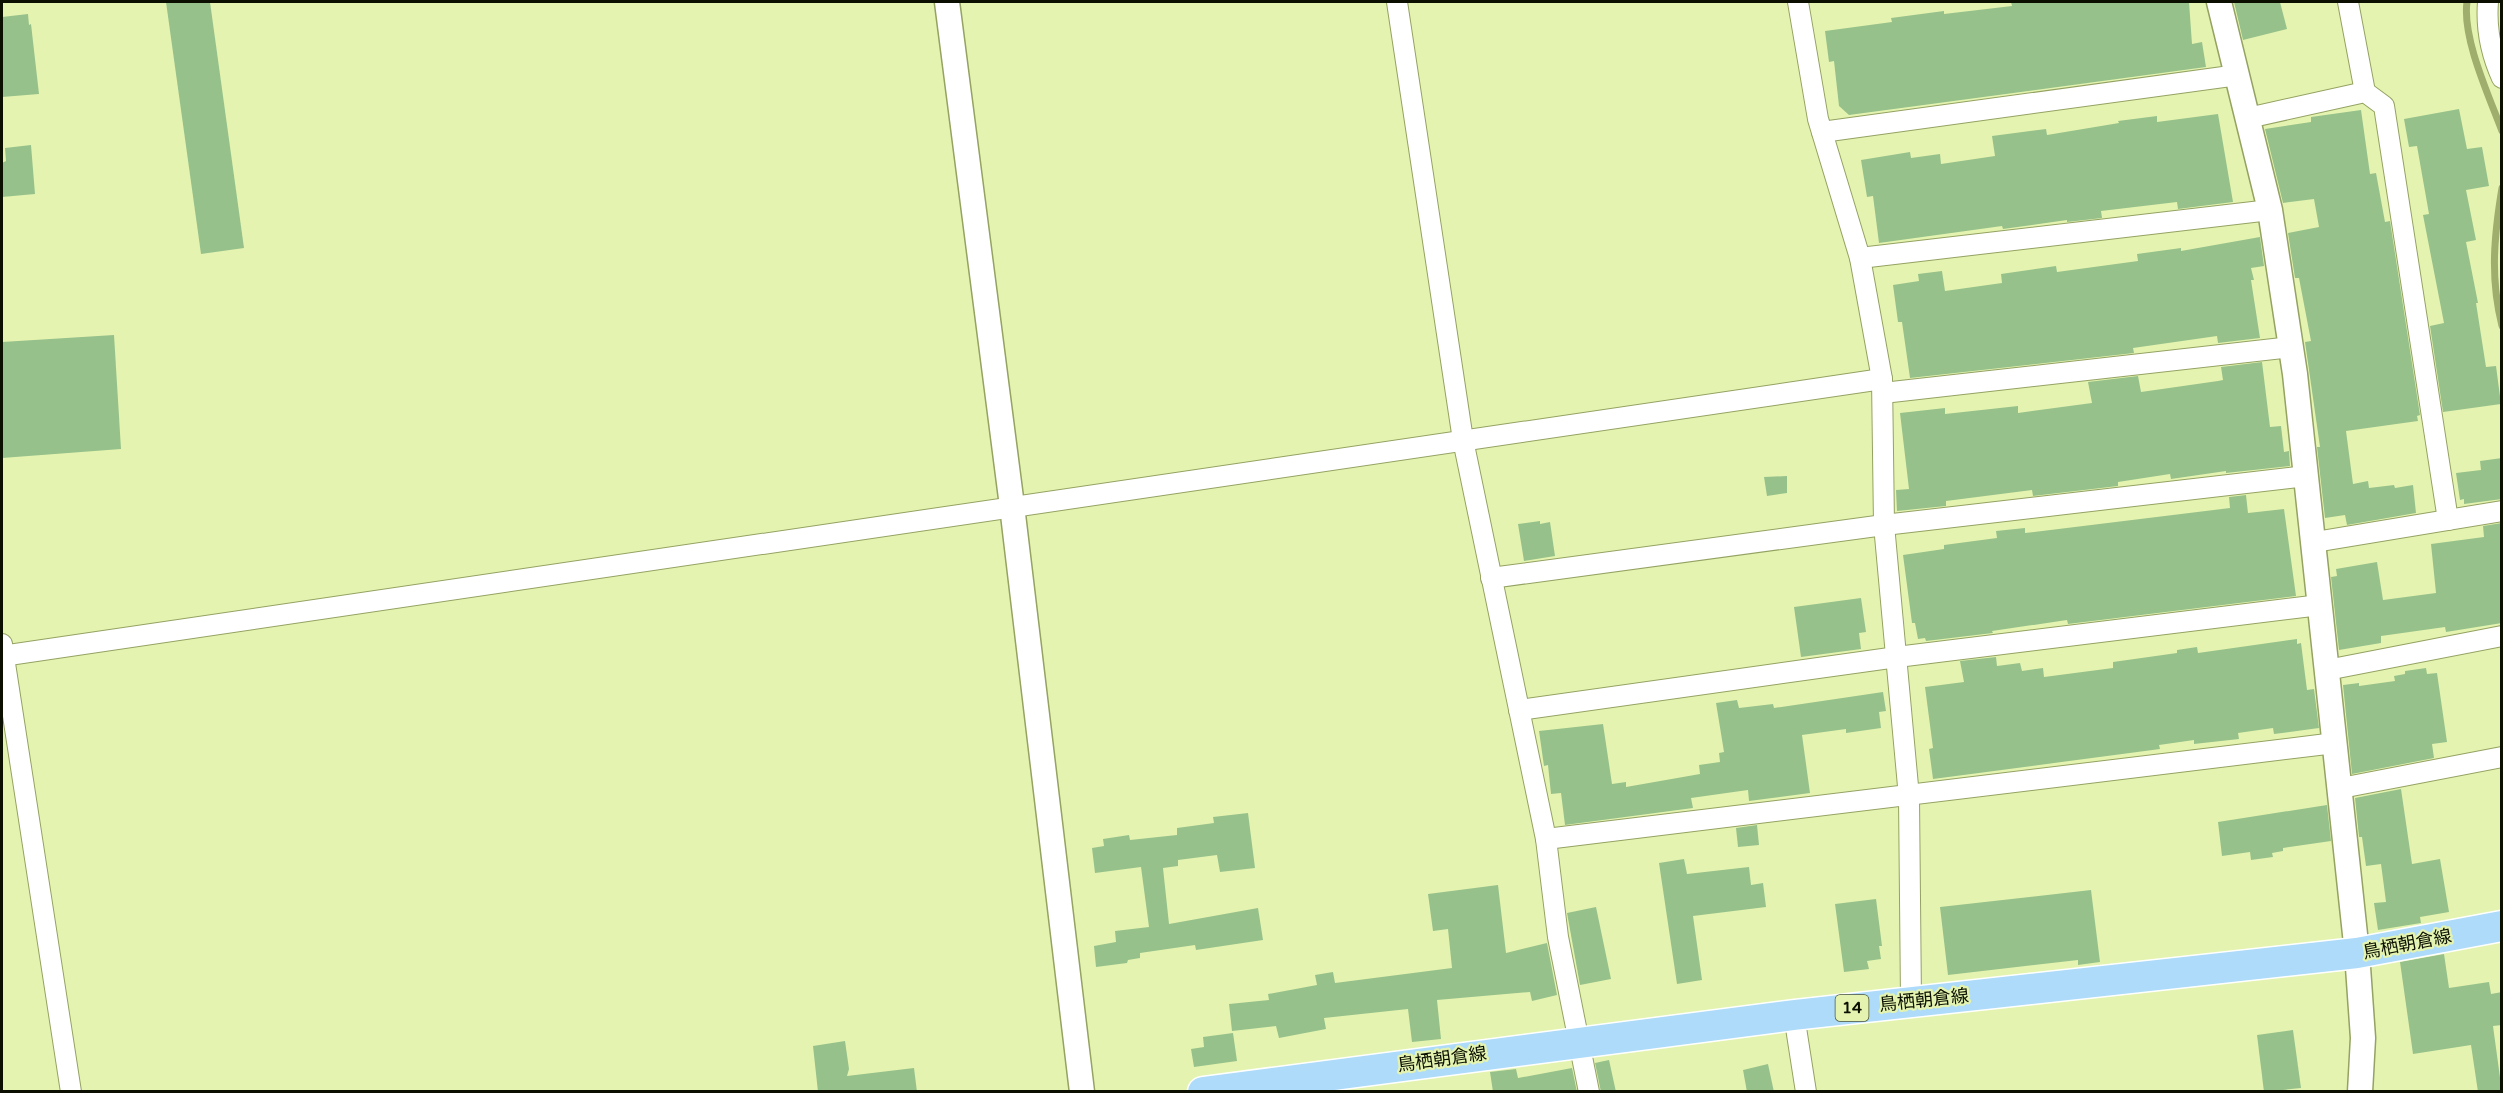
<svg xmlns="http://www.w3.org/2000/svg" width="2503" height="1093" font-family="'Varela Round','Noto Sans JP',sans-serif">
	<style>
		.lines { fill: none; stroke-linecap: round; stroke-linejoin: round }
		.stream { stroke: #9fad6d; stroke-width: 7 }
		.building { fill: #97c18b }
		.minor-casing { stroke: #94a262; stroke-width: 22 }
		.tertiary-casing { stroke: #94a262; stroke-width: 27 }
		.primary-casing { stroke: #fff; stroke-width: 33 }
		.minor { stroke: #fff; stroke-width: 20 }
		.tertiary { stroke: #fff; stroke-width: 24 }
		.primary { stroke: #addbf9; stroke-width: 30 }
		.labels { text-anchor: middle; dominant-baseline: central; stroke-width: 4.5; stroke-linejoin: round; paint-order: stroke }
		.shield { fill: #e4f4b0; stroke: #4c5435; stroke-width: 1.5 }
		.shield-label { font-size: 16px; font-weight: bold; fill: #0b0f00 }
		.street-label { font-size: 18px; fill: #0b0f00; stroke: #e4f4b0 }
	</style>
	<rect width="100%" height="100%" fill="#e4f4b0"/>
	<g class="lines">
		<!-- stream -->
		<g class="stream">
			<path d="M 2467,2 C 2462,38 2489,96 2502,131"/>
			<path d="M 2502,188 C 2494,236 2490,278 2502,326"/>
		</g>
	</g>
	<!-- building -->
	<g class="building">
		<polygon points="166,2 210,2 244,248 201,254"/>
		<polygon points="2011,2 2189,2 2192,44 2202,42 2206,67 1849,115 1839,106 1834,61 1829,62 1825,31 1892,22 1891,18 1944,11 1944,14 2012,6"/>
		<polygon points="2234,2 2280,2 2287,29 2243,40"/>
		<polygon points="28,14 29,25 31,24 39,94 2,97 2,17"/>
		<polygon points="2459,109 2467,149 2482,147 2489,186 2466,190 2476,240 2466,242 2478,303 2476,303 2486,367 2496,366 2501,404 2443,412 2430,326 2444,323 2423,215 2429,214 2417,146 2409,147 2404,119"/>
		<polygon points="2361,110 2370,174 2376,173 2385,222 2390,221 2420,415 2417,416 2418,421 2346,431 2353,484 2368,481 2369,488 2394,485 2395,488 2413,485 2416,513 2347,525 2345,515 2325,518 2317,447 2320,447 2305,342 2311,341 2299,278 2295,278 2288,233 2319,227 2314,199 2283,203 2265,129 2311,122 2311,117"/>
		<polygon points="2218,114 2233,202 2178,209 2177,202 2101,211 2102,218 2067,222 2067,220 2003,229 2002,226 1879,243 1873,196 1867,197 1861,160 1910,152 1911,158 1940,154 1941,164 1995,156 1992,136 2046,129 2047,135 2119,123 2118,121 2157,116 2157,122"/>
		<polygon points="31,145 35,194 2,197 2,163 6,161 5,148"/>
		<polygon points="2260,237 2264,266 2251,268 2254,280 2251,280 2260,338 2218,343 2217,336 2133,348 2134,353 1910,378 1902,322 1898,322 1893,285 1919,281 1918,274 1942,271 1945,291 2002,283 2001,274 2056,266 2057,272 2138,261 2137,254 2181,248 2181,251"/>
		<polygon points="114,335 121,449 2,458 2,342"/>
		<polygon points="2262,362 2270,427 2281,426 2284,452 2289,451 2290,466 2226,473 2226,471 2171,479 2170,474 2118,482 2118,486 2033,496 2032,490 1946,501 1946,506 1897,511 1896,490 1909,489 1900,413 1945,408 1945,414 2018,406 2018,413 2092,403 2088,382 2138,376 2141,392 2218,381 2223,380 2221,367"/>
		<polygon points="2502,458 2502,499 2464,504 2464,499 2460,500 2456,473 2481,470 2480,461"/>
		<polygon points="1787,476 1787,493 1767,496 1764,477"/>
		<polygon points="2246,495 2248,513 2284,509 2296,596 2068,624 2067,620 1992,631 1993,633 1926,641 1925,638 1918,639 1915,623 1912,623 1903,555 1944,549 1944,545 1997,538 1996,531 2025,528 2025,533 2230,508 2229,497"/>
		<polygon points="1540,521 1540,524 1550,522 1555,556 1524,561 1518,524"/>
		<polygon points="2502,523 2502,623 2446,632 2445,627 2381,636 2381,643 2339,650 2331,577 2337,576 2336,569 2377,562 2383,600 2436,593 2431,544 2484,537 2483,526"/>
		<polygon points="1861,598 1866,632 1859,633 1861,649 1801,657 1794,607"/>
		<polygon points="2297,639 2297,644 2301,643 2307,690 2314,689 2319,728 2274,734 2273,728 2238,733 2239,739 2194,744 2194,740 2159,745 2160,749 1933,779 1929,749 1933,748 1925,687 1964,682 1960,661 1996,657 1997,666 2020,663 2022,671 2043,668 2044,677 2113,668 2113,662 2177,653 2177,650 2197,647 2198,653"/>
		<polygon points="2426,668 2427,674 2437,673 2447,742 2432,744 2434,758 2352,774 2343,685 2359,683 2359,686 2395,681 2394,676 2405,674 2405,671"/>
		<polygon points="1883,692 1886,711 1879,712 1881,728 1846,733 1846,729 1802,735 1810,793 1749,801 1748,790 1691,798 1693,808 1565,825 1561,793 1551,794 1548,765 1544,766 1539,731 1603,724 1612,784 1626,782 1626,787 1700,774 1699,765 1720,762 1719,753 1724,752 1716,703 1737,700 1739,708 1773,704 1774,708"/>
		<polygon points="2401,789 2412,864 2440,859 2449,912 2420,917 2421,923 2378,930 2374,903 2386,902 2381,864 2366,866 2362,837 2359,837 2355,798"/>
		<polygon points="2327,805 2331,841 2283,848 2283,851 2272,853 2273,857 2251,860 2250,852 2222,856 2218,822"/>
		<polygon points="1248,813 1255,868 1220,872 1217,855 1178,860 1178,866 1163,868 1169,924 1258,908 1263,940 1196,950 1195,945 1140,953 1140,958 1128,960 1127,963 1096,967 1094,946 1116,942 1115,931 1149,927 1141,867 1095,873 1092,848 1104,846 1103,839 1129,835 1130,840 1177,835 1177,828 1214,823 1213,817"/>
		<polygon points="1757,825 1759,845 1738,847 1736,828"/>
		<polygon points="1684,859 1687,874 1749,867 1751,885 1763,883 1766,907 1693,916 1702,980 1677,984 1659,863"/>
		<polygon points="1498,885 1506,953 1547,943 1557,995 1532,1001 1530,992 1437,1000 1441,1039 1412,1042 1408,1009 1324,1018 1326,1029 1279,1038 1276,1026 1232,1031 1229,1004 1269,1000 1268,994 1317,985 1315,975 1333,972 1335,983 1452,968 1448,929 1433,931 1428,894"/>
		<polygon points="2091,890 2100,962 2078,965 2078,960 1948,975 1940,907"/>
		<polygon points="1876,899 1882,946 1879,946 1881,959 1867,961 1869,969 1844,972 1835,904"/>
		<polygon points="1596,907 1611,979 1580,985 1567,913"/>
		<polygon points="2444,954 2449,988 2489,982 2491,994 2502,992 2502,1025 2493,1026 2502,1092 2478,1092 2471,1045 2413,1054 2400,962"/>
		<polygon points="2293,1030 2301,1088 2264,1092 2257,1035"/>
		<polygon points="1233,1033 1237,1061 1194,1067 1191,1049 1204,1047 1203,1037"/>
		<polygon points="845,1041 849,1069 847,1076 914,1068 917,1092 818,1092 813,1046"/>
		<polygon points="1609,1060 1616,1092 1601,1092 1595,1063"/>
		<polygon points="1768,1064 1774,1092 1747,1092 1743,1070"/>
		<polygon points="1572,1068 1577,1092 1493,1092 1490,1072 1516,1069 1518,1078"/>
	</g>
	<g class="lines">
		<!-- minor casing -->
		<g class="minor-casing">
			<g id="minor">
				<polyline points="1397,2 1463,440 1546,839 1558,937 1589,1092"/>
				<polyline points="1798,2 1818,119 1860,258 1882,379 1884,525 1909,797 1911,1001"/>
				<polyline points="2348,2 2365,92"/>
				<path d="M 2488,2 C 2486,27 2491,54 2502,78"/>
				<polyline points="2248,118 2365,92 2384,106 2448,520"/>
				<polyline points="1822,132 2238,75"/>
				<polyline points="1860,258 2270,210"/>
				<polyline points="1883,393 2291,347"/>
				<polyline points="2315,542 2502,511"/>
				<polyline points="1491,578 1884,525 2306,476"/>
				<polyline points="2,644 71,1092"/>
				<polyline points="2,656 1882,379"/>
				<polyline points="2327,670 2502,636"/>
				<polyline points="1519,710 1897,657 2320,605"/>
				<polyline points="2341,788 2502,757"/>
				<polyline points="1546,839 2335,743"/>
				<polyline points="1794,1015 1806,1092"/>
			</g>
		</g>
		<!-- tertiary casing -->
		<g class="tertiary-casing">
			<g id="tertiary">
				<polyline points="947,2 1012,506 1082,1092"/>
				<polyline points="2219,2 2270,210 2295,374 2357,953 2363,1038 2360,1092"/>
			</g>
		</g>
		<!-- primary casing -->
		<g class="primary-casing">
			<polyline id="primary" points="1203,1092 1794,1015 2357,953 2502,926"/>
		</g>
		<!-- minor -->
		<use href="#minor" class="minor"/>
		<!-- tertiary -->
		<use href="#tertiary" class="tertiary"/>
		<!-- primary -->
		<use href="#primary" class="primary"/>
	</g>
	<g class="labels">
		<!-- shield labels -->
		<rect class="shield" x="1835.5" y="995" width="33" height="26" rx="4.5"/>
		<g class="shield-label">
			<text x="1852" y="1008">14</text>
		</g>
		<!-- street labels -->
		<g class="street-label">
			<text transform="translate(2407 944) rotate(-11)">鳥栖朝倉線</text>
			<text transform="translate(1924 1000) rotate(-6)">鳥栖朝倉線</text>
			<text transform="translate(1442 1059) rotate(-8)">鳥栖朝倉線</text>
		</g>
	</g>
	<!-- border -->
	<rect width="2503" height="1093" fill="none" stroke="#0b0f00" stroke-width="6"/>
</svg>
